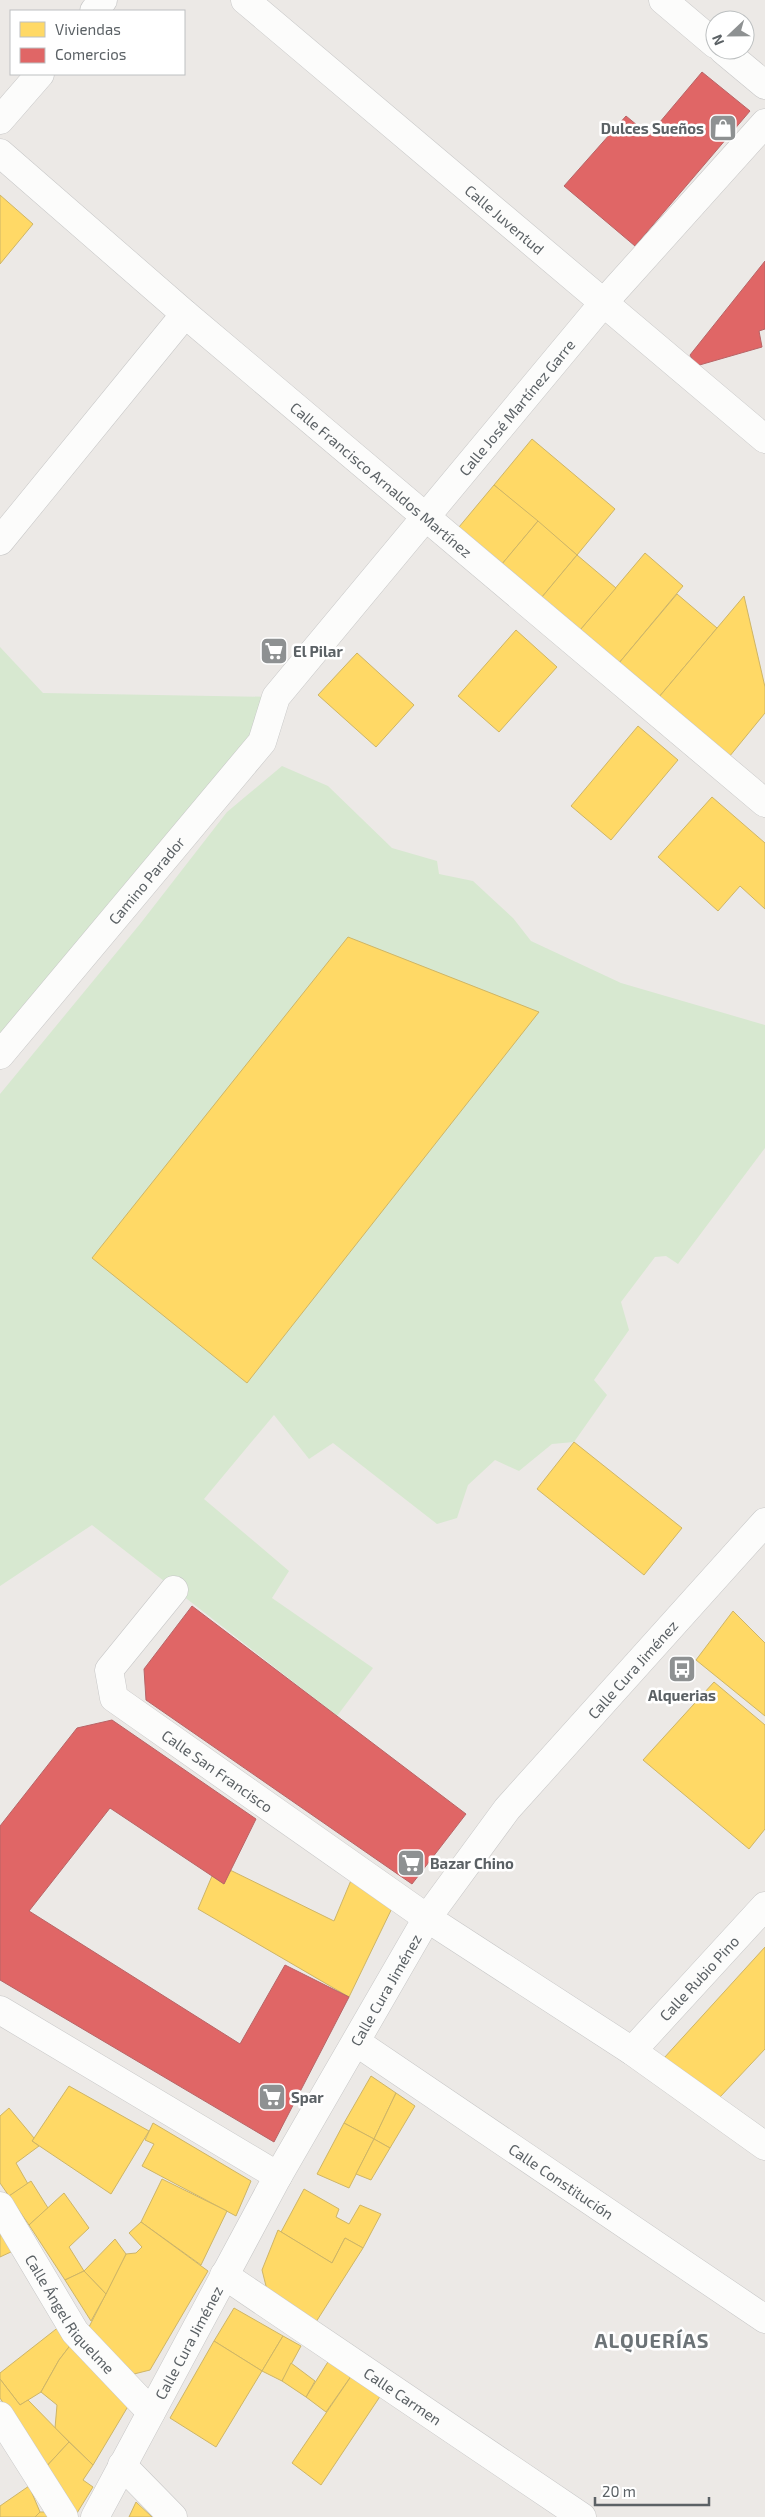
<svg xmlns="http://www.w3.org/2000/svg" width="765" height="2517" font-family="'Exo 2',sans-serif">
	<style>
		.green { fill: #d7e8d0 }
		.homes { fill: #ffd966; stroke: #ceb566 }
		.shops { fill: #e06666; stroke: #b86466 }
		.lines { fill: none; stroke-linecap: round; stroke-linejoin: round }
		.pedestrian-casing { stroke: #c7c7c7; stroke-width: 29 }
		.minor-casing { stroke: #c7c7c7; stroke-width: 29 }
		.tertiary-casing { stroke: #c7c7c7; stroke-width: 29 }
		.pedestrian { stroke: #fcfcfb; stroke-width: 28 }
		.minor { stroke: #fcfcfb; stroke-width: 28 }
		.tertiary { stroke: #fcfcfb; stroke-width: 28 }
		.labels { text-anchor: middle; dominant-baseline: central; stroke-width: 5; stroke-linejoin: round; paint-order: stroke }
		.poi-label { font-size: 15px; font-weight: bold; fill: #5b6165; stroke: #fff; text-anchor: start }
		.street-label { font-size: 15px; fill: #5b6165; stroke: #fff }
		.district-label { font-size: 20px; font-weight: bold; letter-spacing: 1px; fill: #6c7377; stroke: #fff }
	</style>
	<rect width="100%" height="100%" fill="#ece9e6"/>
	<!-- green -->
	<g class="green">
		<polygon points="0,647 43,693 276,697 262,742 0,1055"/>
		<polygon points="282,766 328,786 392,848 437,861 439,874 473,881 513,918 531,941 621,983 765,1025 765,1148 678,1264 666,1256 655,1257 621,1302 629,1330 594,1380 607,1395 574,1442 552,1444 519,1471 495,1460 468,1485 457,1518 437,1524 333,1443 309,1459 274,1415 204,1499 289,1571 272,1598 373,1668 337,1716 92,1525 0,1586 0,1094 140,924 227,812"/>
	</g>
	<!-- homes -->
	<g class="homes">
		<polygon points="0,195 33,224 0,264"/>
		<polygon points="532,439 615,509 577,555 494,485"/>
		<polygon points="494,485 538,521 502,564 459,527"/>
		<polygon points="538,521 577,555 542,597 502,564"/>
		<polygon points="645,553 683,586 619,663 580,630"/>
		<polygon points="577,555 616,588 580,630 542,597"/>
		<polygon points="677,594 717,628 659,697 619,663"/>
		<polygon points="744,596 765,687 765,713 729,757 659,697"/>
		<polygon points="516,630 557,667 499,732 458,696"/>
		<polygon points="357,653 414,705 376,747 318,695"/>
		<polygon points="638,726 678,760 611,840 571,806"/>
		<polygon points="712,797 765,843 765,909 740,886 718,911 658,857"/>
		<polygon points="348,937 539,1012 247,1383 92,1258"/>
		<polygon points="574,1442 682,1528 644,1575 537,1489"/>
		<polygon points="733,1611 765,1643 765,1716 696,1660"/>
		<polygon points="714,1682 765,1725 765,1829 749,1849 643,1760"/>
		<polygon points="230,1870 334,1921 352,1878 395,1902 349,1997 198,1909 212,1876 224,1884"/>
		<polygon points="765,1947 765,2049 720,2097 664,2058"/>
		<polygon points="371,2076 396,2093 374,2139 344,2123"/>
		<polygon points="69,2086 149,2131 111,2194 32,2141"/>
		<polygon points="396,2093 415,2106 390,2148 374,2139"/>
		<polygon points="9,2108 34,2138 32,2141 39,2146 16,2163 28,2184 9,2196 0,2183 0,2116"/>
		<polygon points="153,2123 251,2181 236,2216 142,2166 154,2144 145,2140"/>
		<polygon points="344,2123 374,2139 349,2188 317,2174"/>
		<polygon points="374,2139 390,2148 371,2180 356,2174"/>
		<polygon points="162,2179 227,2211 201,2265 141,2222"/>
		<polygon points="31,2181 48,2208 29,2225 9,2196"/>
		<polygon points="304,2189 339,2209 336,2217 349,2224 360,2205 381,2214 363,2248 345,2238 332,2263 281,2232"/>
		<polygon points="64,2193 89,2228 69,2247 84,2271 65,2280 29,2225"/>
		<polygon points="141,2222 208,2271 150,2370 134,2374 89,2327 126,2254 136,2253 142,2247 129,2233"/>
		<polygon points="0,2229 13,2251 0,2257"/>
		<polygon points="278,2230 332,2263 345,2238 363,2248 316,2322 267,2290 262,2270"/>
		<polygon points="115,2239 126,2254 106,2294 84,2271"/>
		<polygon points="84,2271 106,2294 91,2321 65,2280"/>
		<polygon points="234,2308 283,2336 262,2371 214,2341"/>
		<polygon points="60,2326 72,2343 59,2360 41,2392 20,2405 0,2379 0,2373"/>
		<polygon points="283,2336 301,2346 282,2381 262,2371"/>
		<polygon points="214,2341 262,2371 216,2447 170,2418"/>
		<polygon points="72,2343 130,2403 93,2465 55,2428 57,2405 41,2392 59,2360"/>
		<polygon points="331,2357 354,2372 326,2412 306,2397"/>
		<polygon points="291,2363 315,2381 306,2397 282,2381"/>
		<polygon points="354,2372 383,2392 321,2485 292,2463"/>
		<polygon points="0,2379 20,2405 28,2400 69,2442 45,2468 0,2398"/>
		<polygon points="69,2442 93,2465 83,2480 93,2487 77,2513 45,2468"/>
		<polygon points="29,2486 40,2512 35,2517 0,2517 0,2506"/>
		<polygon points="136,2502 152,2517 129,2517"/>
		<polygon points="40,2512 48,2512 51,2517 35,2517"/>
	</g>
	<!-- shops -->
	<g class="shops">
		<polygon points="702,72 750,111 635,246 564,186 626,116 649,135"/>
		<polygon points="765,261 765,329 759,331 762,347 696,366 690,355"/>
		<polygon points="192,1606 466,1814 412,1884 146,1700 144,1669"/>
		<polygon points="112,1720 256,1819 224,1884 110,1808 29,1911 240,2044 285,1965 349,1997 274,2142 0,1980 0,1826 77,1728"/>
	</g>
	<g class="lines">
		<!-- pedestrian casing -->
		<g class="pedestrian-casing">
			<g id="pedestrian">
				<polyline points="427,1918 632,2051 765,2146"/>
				<path id="s1" d="M 0,2206 L 75,2332 L 151,2412"/>
				<polyline points="0,2416 64,2517"/>
			</g>
		</g>
		<!-- minor casing -->
		<g class="minor-casing">
			<g id="minor">
				<path id="s2" d="M 245,0 L 765,439"/>
				<polyline points="663,0 715,44"/>
				<polyline points="94,11 103,0"/>
				<polyline points="723,50 765,85"/>
				<polyline points="0,120 40,74"/>
				<path id="s3" d="M 0,153 L 185,314 L 765,803"/>
				<polyline points="0,541 185,314"/>
				<path id="s4" d="M 0,1055 L 262,742 L 276,697 L 605,301 L 765,123"/>
				<path id="s5" d="M 174,1590 L 109,1670 L 114,1698 L 427,1918"/>
				<polyline points="0,2010 278,2176"/>
				<path id="s6" d="M 356,2042 L 765,2319"/>
				<path id="s7" d="M 632,2051 L 765,1906"/>
				<path id="s8" d="M 224,2275 L 582,2517"/>
				<polyline points="122,2465 173,2517"/>
			</g>
		</g>
		<!-- tertiary casing -->
		<g class="tertiary-casing">
			<g id="tertiary">
				<path id="s9" d="M 95,2517 L 278,2176 L 427,1918 L 507,1809 L 765,1522"/>
			</g>
		</g>
		<!-- pedestrian -->
		<use href="#pedestrian" class="pedestrian"/>
		<!-- minor -->
		<use href="#minor" class="minor"/>
		<!-- tertiary -->
		<use href="#tertiary" class="tertiary"/>
	</g>
	<!-- icons -->
	<defs>
		<g id="shop-square" transform="scale(1.4375)"><rect x="-9" y="-9" width="18" height="18" rx="4" fill="#8e9192" stroke="#fff"/><path d="M-5-2.5h2.3a2.7 3.5 0 0 1 5.4 0H5L5.5 6h-11ZM-1.5-2.5h3a1.5 2.3 0 0 0-3 0Z" fill="#fff"/></g>
		<g id="supermarket-square" transform="scale(1.4375)"><rect x="-9" y="-9" width="18" height="18" rx="4" fill="#8e9192" stroke="#fff"/><path d="M-6-5.5h2.5l.6 2H6L4.5 2H-2.5L-4.4-4H-6ZM-1.5 3.2a1.3 1.3 0 1 0 .1 0ZM3 3.2a1.3 1.3 0 1 0 .1 0Z" fill="#fff"/></g>
		<g id="bus-square" transform="scale(1.4375)"><rect x="-9" y="-9" width="18" height="18" rx="4" fill="#8e9192" stroke="#fff"/><path d="M-5-6H5V4H4V6H2V4H-2V6H-4V4H-5ZM-3.5-4V0h7V-4ZM-3.5 1.2v1.5H-2V1.2ZM2 1.2v1.5H3.5V1.2Z" fill="#fff"/></g>
	</defs>
	<g fill-rule="evenodd">
		<use href="#shop-square" x="723" y="128"/>
		<use href="#supermarket-square" x="274" y="651"/>
		<use href="#bus-square" x="682" y="1669"/>
		<use href="#supermarket-square" x="411" y="1863"/>
		<use href="#supermarket-square" x="272" y="2097"/>
	</g>
	<g class="labels">
		<!-- poi labels -->
		<g class="poi-label">
			<text x="704" y="128" text-anchor="end">Dulces Sueños</text>
			<text x="293" y="651">El Pilar</text>
			<text x="682" y="1695" text-anchor="middle">Alquerias</text>
			<text x="430" y="1863">Bazar Chino</text>
			<text x="291" y="2097">Spar</text>
		</g>
		<!-- street labels -->
		<g class="street-label">
			<text stroke="none"><textPath href="#s2" startOffset="340">Calle Juventud</textPath></text>
			<text stroke="none"><textPath href="#s4" startOffset="832">Calle José Martínez Garre</textPath></text>
			<text stroke="none"><textPath href="#s3" startOffset="502">Calle Francisco Arnaldos Martínez</textPath></text>
			<text stroke="none"><textPath href="#s4" startOffset="228">Camino Parador</textPath></text>
			<text stroke="none"><textPath href="#s9" startOffset="1008">Calle Cura Jiménez</textPath></text>
			<text stroke="none"><textPath href="#s5" startOffset="258">Calle San Francisco</textPath></text>
			<text stroke="none"><textPath href="#s7" startOffset="99">Calle Rubio Pino</textPath></text>
			<text stroke="none"><textPath href="#s9" startOffset="602">Calle Cura Jiménez</textPath></text>
			<text stroke="none"><textPath href="#s6" startOffset="248">Calle Constitución</textPath></text>
			<text stroke="none"><textPath href="#s1" startOffset="129">Calle Ángel Riquelme</textPath></text>
			<text stroke="none"><textPath href="#s9" startOffset="198">Calle Cura Jiménez</textPath></text>
			<text stroke="none"><textPath href="#s8" startOffset="216">Calle Carmen</textPath></text>
		</g>
		<!-- district labels -->
		<g class="district-label">
			<text x="652" y="2340">ALQUERÍAS</text>
		</g>
	</g>
	<!-- legend -->
	<rect x="10" y="10" width="175" height="65" fill="#ffffff" stroke="#bdc0c1"/>
	<rect x="20" y="22" width="25" height="15" fill="#ffd966" stroke="#bdc0c1"/>
	<text x="55" y="35" font-size="15" fill="#5b6165">Viviendas</text>
	<rect x="20" y="48" width="25" height="15" fill="#e06666" stroke="#bdc0c1"/>
	<text x="55" y="60" font-size="15" fill="#5b6165">Comercios</text>
	<!-- north arrow -->
	<g transform="translate(730 35) rotate(248)"><circle r="24" fill="#ffffff" stroke="#bdc0c1"/>
	<path d="M0-4L9 19L0 12L-9 19Z" fill="#8e9192"/>
	<text y="-8" font-size="14" font-weight="bold" text-anchor="middle" fill="#5b6165">N</text>
	</g>
	<!-- scale -->
	<path d="M595 2497v8h114v-8" fill="none" stroke="#5b6165" stroke-width="2.5"/>
	<text x="602" y="2497" font-size="15" fill="#5b6165" stroke="#ffffff" stroke-width="4" paint-order="stroke">20 m</text>
</svg>
